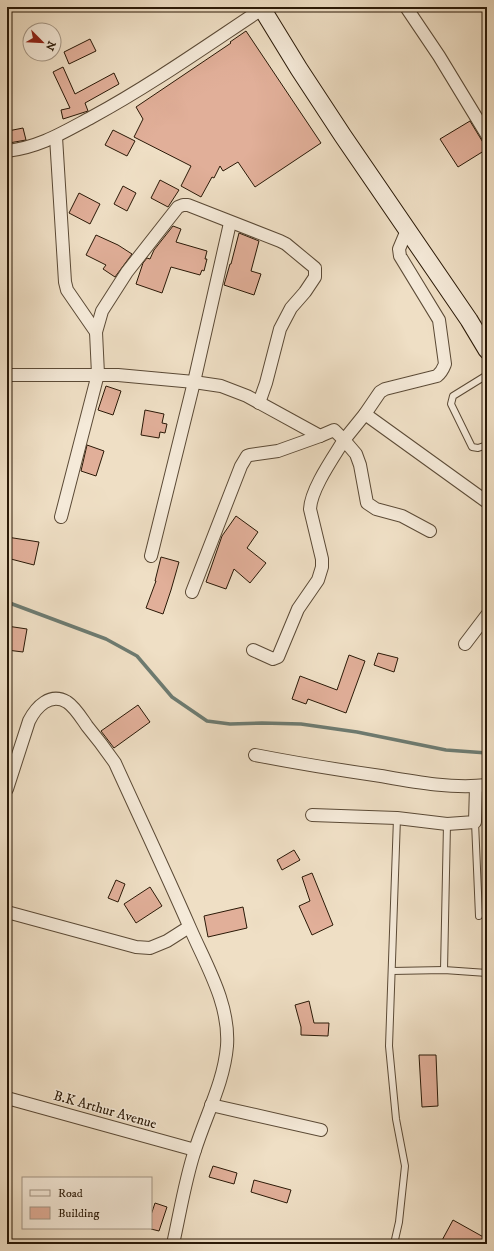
<svg xmlns="http://www.w3.org/2000/svg" width="494" height="1251" font-family="'IM FELL DW Pica',serif">
	<style>
		.lines { fill: none; stroke-linecap: round; stroke-linejoin: round }
		.stream { stroke: #6d7b71; stroke-width: 3.5 }
		.building { fill: #e1af99; stroke: #2a1907 }
		.lane-casing { stroke: #5b4a36; stroke-width: 8 }
		.street-casing { stroke: #5b4a36; stroke-width: 14 }
		.secondary-casing { stroke: #2a1907; stroke-width: 19 }
		.lane { stroke: #f5ead9; stroke-width: 6 }
		.street { stroke: #f5ead9; stroke-width: 12 }
		.secondary { stroke: #f5ead9; stroke-width: 17 }
		.labels { text-anchor: middle; dominant-baseline: central; stroke-width: 3; stroke-linejoin: round; paint-order: stroke }
		.street-label { font-size: 14px; fill: #2a1907; stroke: #f5ead9 }
	</style>
	<rect width="100%" height="100%" fill="#efdfc5"/>
	<filter id="stains"><feTurbulence type="fractalNoise" baseFrequency=".005" numOctaves="4"/><feColorMatrix values="0 0 0 0 .2 0 0 0 0 .09 0 0 0 0 .02 0 0 0 .5 -.17"/></filter>
	<radialGradient id="worn" r=".72"><stop offset=".6" stop-color="#630" stop-opacity="0"/><stop offset="1" stop-color="#630" stop-opacity=".3"/></radialGradient>
	<g class="lines">
		<!-- stream -->
		<polyline class="stream" points="7,602 106,639 137,656 172,697 207,721 230,724 262,723 301,724 357,732 446,750 487,753"/>
	</g>
	<!-- building -->
	<g class="building">
		<polygon points="246,31 321,143 255,187 238,162 223,171 220,166 214,178 212,177 201,197 181,186 191,166 134,137 143,119 136,107 231,43 230,42"/>
		<polygon points="90,39 96,51 69,64 64,52"/>
		<polygon points="63,67 75,94 114,73 119,84 85,103 88,111 63,119 61,110 70,108 53,72"/>
		<polygon points="470,121 487,149 458,167 440,139"/>
		<polygon points="23,128 26,140 9,143 8,131"/>
		<polygon points="113,130 135,141 127,156 105,145"/>
		<polygon points="160,180 179,190 168,207 151,198"/>
		<polygon points="123,186 136,193 127,211 114,204"/>
		<polygon points="79,193 100,204 90,224 69,213"/>
		<polygon points="173,226 181,229 176,242 207,251 205,259 207,259 204,271 202,270 200,275 171,267 162,293 136,284 143,263 147,258 150,259 154,250"/>
		<polygon points="239,233 259,241 251,271 261,274 254,295 224,285 230,264 231,264"/>
		<polygon points="96,235 118,245 132,254 115,277 103,269 106,265 86,255"/>
		<polygon points="106,386 121,391 113,415 98,410"/>
		<polygon points="145,410 164,414 162,423 167,424 165,433 160,432 159,438 141,435"/>
		<polygon points="87,445 104,451 96,476 81,471"/>
		<polygon points="236,516 258,532 247,548 266,563 250,583 234,569 226,589 206,582 222,536"/>
		<polygon points="7,537 39,542 34,565 7,558"/>
		<polygon points="161,557 179,562 171,590 163,614 146,608 156,581 155,581"/>
		<polygon points="7,626 27,629 23,652 7,650"/>
		<polygon points="378,653 398,658 394,672 374,665"/>
		<polygon points="349,655 365,661 346,713 308,699 306,704 292,699 300,676 337,690"/>
		<polygon points="138,705 150,722 114,748 101,731"/>
		<polygon points="294,850 300,860 282,870 277,860"/>
		<polygon points="312,873 333,925 312,935 299,906 310,901 302,877"/>
		<polygon points="116,880 125,884 118,902 108,898"/>
		<polygon points="150,887 162,906 136,923 124,904"/>
		<polygon points="243,907 247,928 208,937 204,916"/>
		<polygon points="309,1001 314,1023 329,1023 328,1036 301,1035 301,1027 295,1005"/>
		<polygon points="419,1055 436,1055 438,1106 422,1107"/>
		<polygon points="213,1166 237,1173 234,1184 209,1177"/>
		<polygon points="254,1180 291,1190 287,1203 251,1192"/>
		<polygon points="155,1203 167,1207 159,1231 151,1229 151,1215"/>
		<polygon points="453,1220 487,1239 487,1244 440,1244"/>
	</g>
	<g class="lines">
		<!-- lane casing -->
		<g class="lane-casing">
			<g id="lane">
				<polyline points="487,375 453,396 451,404 472,447 478,448 487,445"/>
				<polyline points="475,822 479,916"/>
				<polyline points="444,970 447,824"/>
				<polyline points="392,971 444,970 487,973"/>
				<polyline points="394,1244 399,1222 405,1166 396,1119 389,1046 397,818"/>
			</g>
		</g>
		<!-- street casing -->
		<g class="street-casing">
			<g id="street">
				<polyline points="406,7 439,56 487,135"/>
				<polyline points="56,137 65,282 67,290 96,332"/>
				<path d="M 7,151 C 40,147 62,133 92,117 C 151,85 206,46 262,9"/>
				<path d="M 7,375 L 118,375 L 194,382 L 221,386 L 247,396 L 320,436 L 334,430 L 344,440 L 365,414 L 380,392 L 385,389 L 437,376 C 442,372 443,369 445,364 L 439,320 L 400,256 L 399,249 L 407,230"/>
				<polyline points="365,414 487,502"/>
				<polyline points="61,517 98,374 96,332 102,311 127,272 178,207 183,205 188,205 280,241 286,244 315,268 315,277 305,292 291,308 280,329 266,383 259,403"/>
				<polyline points="151,556 194,382 230,223"/>
				<polyline points="192,592 241,466 247,456 250,455 278,451 320,436"/>
				<polyline points="465,644 487,615"/>
				<path d="M 253,650 L 273,659 L 278,657 L 298,609 L 318,580 L 322,567 L 322,559 L 310,509 C 311,489 333,458 344,440 L 356,454 L 360,465 L 367,503 L 376,509 L 402,516 L 430,531"/>
				<path d="M 255,755 C 296,763 339,770 381,776 C 415,782 452,789 487,785"/>
				<path d="M 7,789 L 29,721 C 36,707 50,692 67,702 C 75,707 82,719 87,726 C 97,738 106,750 115,763 C 140,818 166,873 190,928 C 206,965 230,1004 227,1046 C 224,1082 206,1115 195,1150 C 185,1180 180,1213 173,1244"/>
				<polyline points="312,815 397,818 447,824 475,822 476,786"/>
				<polyline points="7,912 136,947 150,948 167,941 189,927"/>
				<polyline points="7,1098 195,1150"/>
				<polyline points="211,1105 321,1130"/>
			</g>
		</g>
		<!-- secondary casing -->
		<g class="secondary-casing">
			<polyline id="secondary" points="261,7 299,69 343,136 469,320 487,350"/>
		</g>
		<!-- lane -->
		<use href="#lane" class="lane"/>
		<!-- street -->
		<use href="#street" class="street"/>
		<!-- secondary -->
		<use href="#secondary" class="secondary"/>
	</g>
	<g class="labels">
		<!-- street labels -->
		<g class="street-label">
			<text transform="translate(105 1110) rotate(16)">B.K Arthur Avenue</text>
		</g>
	</g>
	<!-- margin -->
	<rect width="494" height="1251" fill="none" stroke="#efdfc5" stroke-width="24"/>
	<rect x="8" y="8" width="478" height="1235" fill="none" stroke="#2a1907" stroke-width="2"/>
	<rect x="12" y="12" width="470" height="1227" fill="none" stroke="#2a1907"/>
	<!-- legend -->
	<rect x="22" y="1177" width="130" height="52" fill="#f5ead9" stroke="#a49685"/>
	<rect x="30" y="1190" width="20" height="6" fill="#f5ead9" stroke="#a49685"/>
	<text x="58" y="1197" font-size="12" fill="#2a1907">Road</text>
	<rect x="30" y="1207" width="20" height="12" fill="#e1af99" stroke="#a49685"/>
	<text x="58" y="1217" font-size="12" fill="#2a1907">Building</text>
	<!-- north arrow -->
	<g transform="translate(42 42) rotate(114)"><circle r="19" fill="#f5ead9" stroke="#a49685"/>
	<path d="M0-3L7 15L0 10L-7 15Z" fill="#8f2418"/>
	<text y="-6" font-size="11" font-weight="bold" text-anchor="middle" fill="#2a1907">N</text>
	</g>
	<rect width="100%" height="100%" filter="url(#stains)"/>
	<rect width="100%" height="100%" fill="url(#worn)"/>
</svg>
